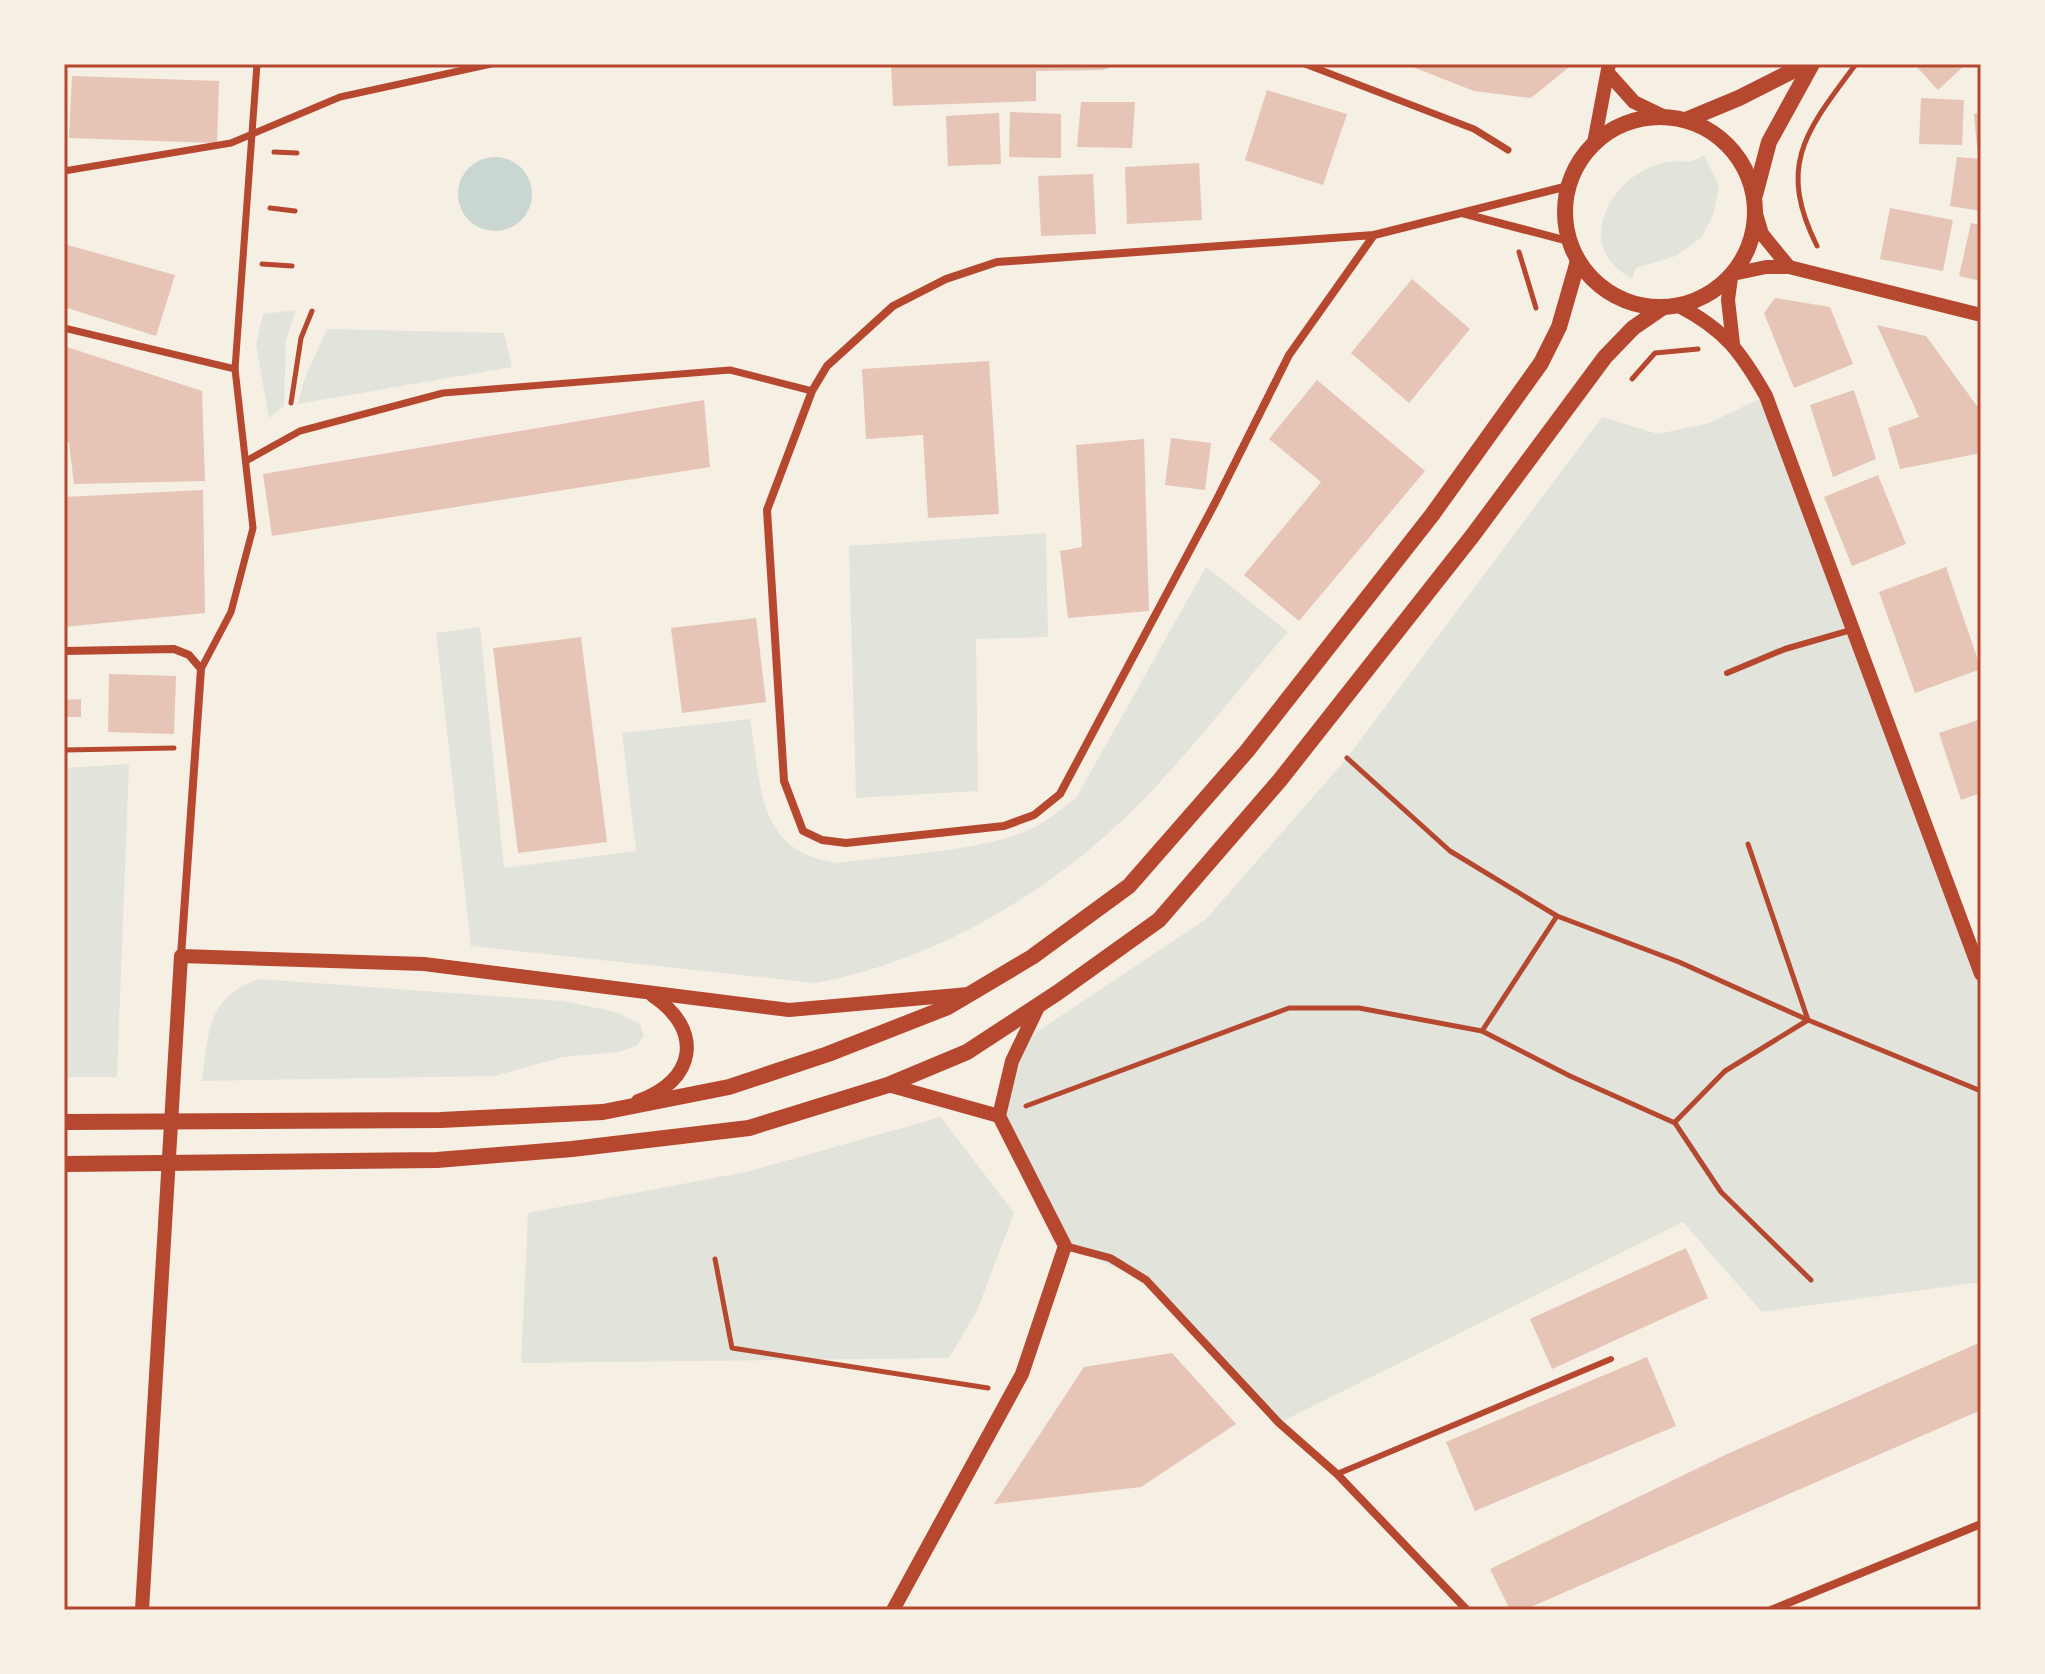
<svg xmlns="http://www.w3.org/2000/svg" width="2045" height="1674" font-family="'Varela Round',sans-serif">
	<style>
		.green { fill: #e2e4dc }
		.water { fill: #c9d6d2 }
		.building { fill: #e6c5b7 }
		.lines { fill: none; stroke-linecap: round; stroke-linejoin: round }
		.path { stroke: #b5482f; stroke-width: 5 }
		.service { stroke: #b5482f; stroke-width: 6 }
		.pedestrian { stroke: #b5482f; stroke-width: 7 }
		.minor { stroke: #b5482f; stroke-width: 8 }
		.tertiary { stroke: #b5482f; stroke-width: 14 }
		.secondary { stroke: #b5482f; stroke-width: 16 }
		.neatline { fill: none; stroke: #b5482f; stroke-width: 3 }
	</style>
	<rect width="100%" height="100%" fill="#f6efe4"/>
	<!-- green -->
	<g class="green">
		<path d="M 1704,155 L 1719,186 L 1713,215 L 1702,237 L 1676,256 L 1636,268 L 1632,279 C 1615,269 1601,255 1601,234 C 1602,201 1631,170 1663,163 C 1680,159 1688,166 1704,155 Z"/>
		<polygon points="296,310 286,340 284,406 269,418 256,345 263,314"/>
		<polygon points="327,329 504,333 512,367 298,404 304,380"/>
		<polygon points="1766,396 1981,974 1981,1282 1762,1312 1683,1222 1279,1423 1146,1280 1065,1246 999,1116 1020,1043 1206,919 1347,758 1602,417 1658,434 1709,423"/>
		<polygon points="1046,533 1048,637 976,639 978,791 856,798 849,546"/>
		<path d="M 1206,567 L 1288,632 C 1236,691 1188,756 1132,811 C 1048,894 932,962 815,983 L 471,946 L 436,633 L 480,627 L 504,868 L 636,851 L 622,733 L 750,719 C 762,786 756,853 838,863 C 890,856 977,851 1024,832 C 1043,824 1059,811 1076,798 Z"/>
		<polygon points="129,764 117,1077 64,1077 64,768"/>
		<path d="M 260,979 L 563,1001 L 616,1012 L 640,1024 L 644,1036 L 636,1046 L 619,1052 L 563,1057 L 495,1076 L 202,1081 C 208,1033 207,996 260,979 Z"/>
		<polygon points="941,1117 1014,1213 977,1311 949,1358 521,1363 528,1213 746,1172"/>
	</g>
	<!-- water -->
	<circle class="water" cx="495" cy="194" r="37"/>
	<!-- building -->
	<g class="building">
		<polygon points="891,64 1119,64 1119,65 1102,70 1036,71 1036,101 893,106"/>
		<polygon points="1405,64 1573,64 1531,98 1474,91"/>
		<polygon points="1914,64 1966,64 1938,90"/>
		<polygon points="72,76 219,81 217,143 69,138"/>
		<polygon points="1267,90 1347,114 1323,185 1245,160"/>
		<polygon points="1921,98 1964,100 1962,145 1919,144"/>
		<polygon points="1081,102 1135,102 1132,148 1077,147"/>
		<polygon points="1010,112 1061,114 1061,158 1009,157"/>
		<polygon points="999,113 1001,164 948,166 946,116"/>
		<polygon points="1981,113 1981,147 1977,147 1974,114"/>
		<polygon points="1957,157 1981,159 1981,211 1950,206"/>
		<polygon points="1199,163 1202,220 1127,224 1125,167"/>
		<polygon points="1093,174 1096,234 1041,236 1038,176"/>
		<polygon points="1890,208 1953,220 1943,271 1880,259"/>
		<polygon points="1971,223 1981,225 1981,281 1959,276"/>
		<polygon points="64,244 175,275 156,336 64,307"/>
		<polygon points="1412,279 1470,329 1409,403 1351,353"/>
		<polygon points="1775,298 1830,307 1853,364 1794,388 1764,313"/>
		<polygon points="1877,325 1926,336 1977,406 1981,407 1981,453 1900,469 1888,428 1919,417"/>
		<polygon points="64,346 202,391 205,481 74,484 69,443 64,441"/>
		<polygon points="989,361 999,514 928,518 923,435 866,439 862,369"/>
		<polygon points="1317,380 1425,471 1299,621 1244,575 1321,482 1269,439"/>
		<polygon points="1854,390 1876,459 1833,477 1810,405"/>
		<polygon points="704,400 710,467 272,536 263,474"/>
		<polygon points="1171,438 1211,443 1205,490 1165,485"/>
		<polygon points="1144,439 1149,611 1068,618 1060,551 1082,547 1076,445"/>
		<polygon points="1878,475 1906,544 1852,566 1824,497"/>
		<polygon points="203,490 205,613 64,627 64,497"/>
		<polygon points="1946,567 1981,669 1915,693 1879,592"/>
		<polygon points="756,618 766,702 682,713 671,628"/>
		<polygon points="581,637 607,842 518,853 493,648"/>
		<polygon points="109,674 176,676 174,734 108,732"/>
		<polygon points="81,699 81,717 64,717 64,700"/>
		<polygon points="1981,719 1981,793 1961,800 1939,733"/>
		<polygon points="1686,1248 1708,1298 1552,1369 1530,1319"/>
		<polygon points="1981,1342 1981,1410 1524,1610 1510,1610 1490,1569 1727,1454"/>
		<polygon points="1172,1353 1236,1424 1141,1487 994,1504 1084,1367"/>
		<polygon points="1647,1357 1676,1426 1475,1511 1446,1442"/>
	</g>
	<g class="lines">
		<!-- path -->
		<g class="path">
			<polyline points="274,152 297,153"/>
			<polyline points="270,208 295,211"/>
			<path d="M 1817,246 C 1776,164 1807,130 1856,64"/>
			<polyline points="1519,252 1536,308"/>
			<polyline points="262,264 292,266"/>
			<polyline points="1632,379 1655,353 1698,349"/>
			<polyline points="291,403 301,338 312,311"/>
			<polyline points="64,750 174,748"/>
			<polyline points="1347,758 1450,851 1557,916 1679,962 1808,1020 1981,1091"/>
			<polyline points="1482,1031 1557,916"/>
			<polyline points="1026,1106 1289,1008 1359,1008 1482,1031 1570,1076 1675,1123 1721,1192 1811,1280"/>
			<polyline points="1675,1122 1725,1071 1808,1020 1748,844"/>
			<polyline points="715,1259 732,1348 988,1388"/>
		</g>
		<!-- service -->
		<g class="service">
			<polyline points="1727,673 1785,649 1851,630"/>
			<polyline points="1337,1474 1611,1359"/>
		</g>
		<!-- pedestrian -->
		<g class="pedestrian">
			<polyline points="1305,64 1474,129 1508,150"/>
			<polyline points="64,171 231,143 340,97 491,64"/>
			<polyline points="64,328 235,369"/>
			<polyline points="246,461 300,431 443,393 730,370 812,391"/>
			<polyline points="201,669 231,612 253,528 235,369 257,64"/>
		</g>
		<!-- minor -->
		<g class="minor">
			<polyline points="1465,214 1568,241"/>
			<polyline points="1374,235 1289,355 1215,503 1060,794 1034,815 1004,826 846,843 822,840 803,831 784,781 767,510 812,391 827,366 893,306 946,279 997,262 1374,235 1568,186"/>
			<polyline points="64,651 174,649 189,655 201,669 181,956"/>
			<polyline points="1065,1246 1110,1258 1146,1280 1279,1423 1337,1474 1467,1610"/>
			<polyline points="1771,1610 1981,1524"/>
		</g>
		<!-- tertiary -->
		<g class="tertiary">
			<polyline points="1608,73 1634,102 1663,116"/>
			<polyline points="1594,143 1609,64"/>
			<polyline points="1756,214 1762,234 1789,267"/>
			<polyline points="1733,274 1766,267 1789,267 1981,315"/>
			<polyline points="1731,277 1728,300 1733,344"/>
			<path d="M 1679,306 C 1725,330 1741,352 1766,396 L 1981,974"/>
			<polyline points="888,1085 999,1116"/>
			<path d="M 638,1101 C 696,1081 704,1030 653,996"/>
			<polyline points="999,1116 1012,1061 1039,1005"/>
			<polyline points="142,1610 181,956 424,964 789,1010 969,994"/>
			<polyline points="893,1610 1022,1374 1065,1246 999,1116"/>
		</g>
		<!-- secondary -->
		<g class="secondary">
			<circle cx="1660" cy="212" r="95"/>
			<polyline points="1686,120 1739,98 1806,64"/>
			<polyline points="1755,195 1769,142 1812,64"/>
			<polyline points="64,1122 441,1120 603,1112 729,1087 828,1054 948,1007 1032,957 1129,886 1247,751 1432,515 1541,363 1559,327 1578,261"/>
			<polyline points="64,1164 437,1160 572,1149 749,1128 888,1085 967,1052 1057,993 1159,920 1280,780 1473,535 1605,357 1633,328 1662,308"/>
		</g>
	</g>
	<!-- border -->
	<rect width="2045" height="1674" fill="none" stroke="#f6efe4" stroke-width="132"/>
	<rect x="66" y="66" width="1913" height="1542" class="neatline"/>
</svg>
